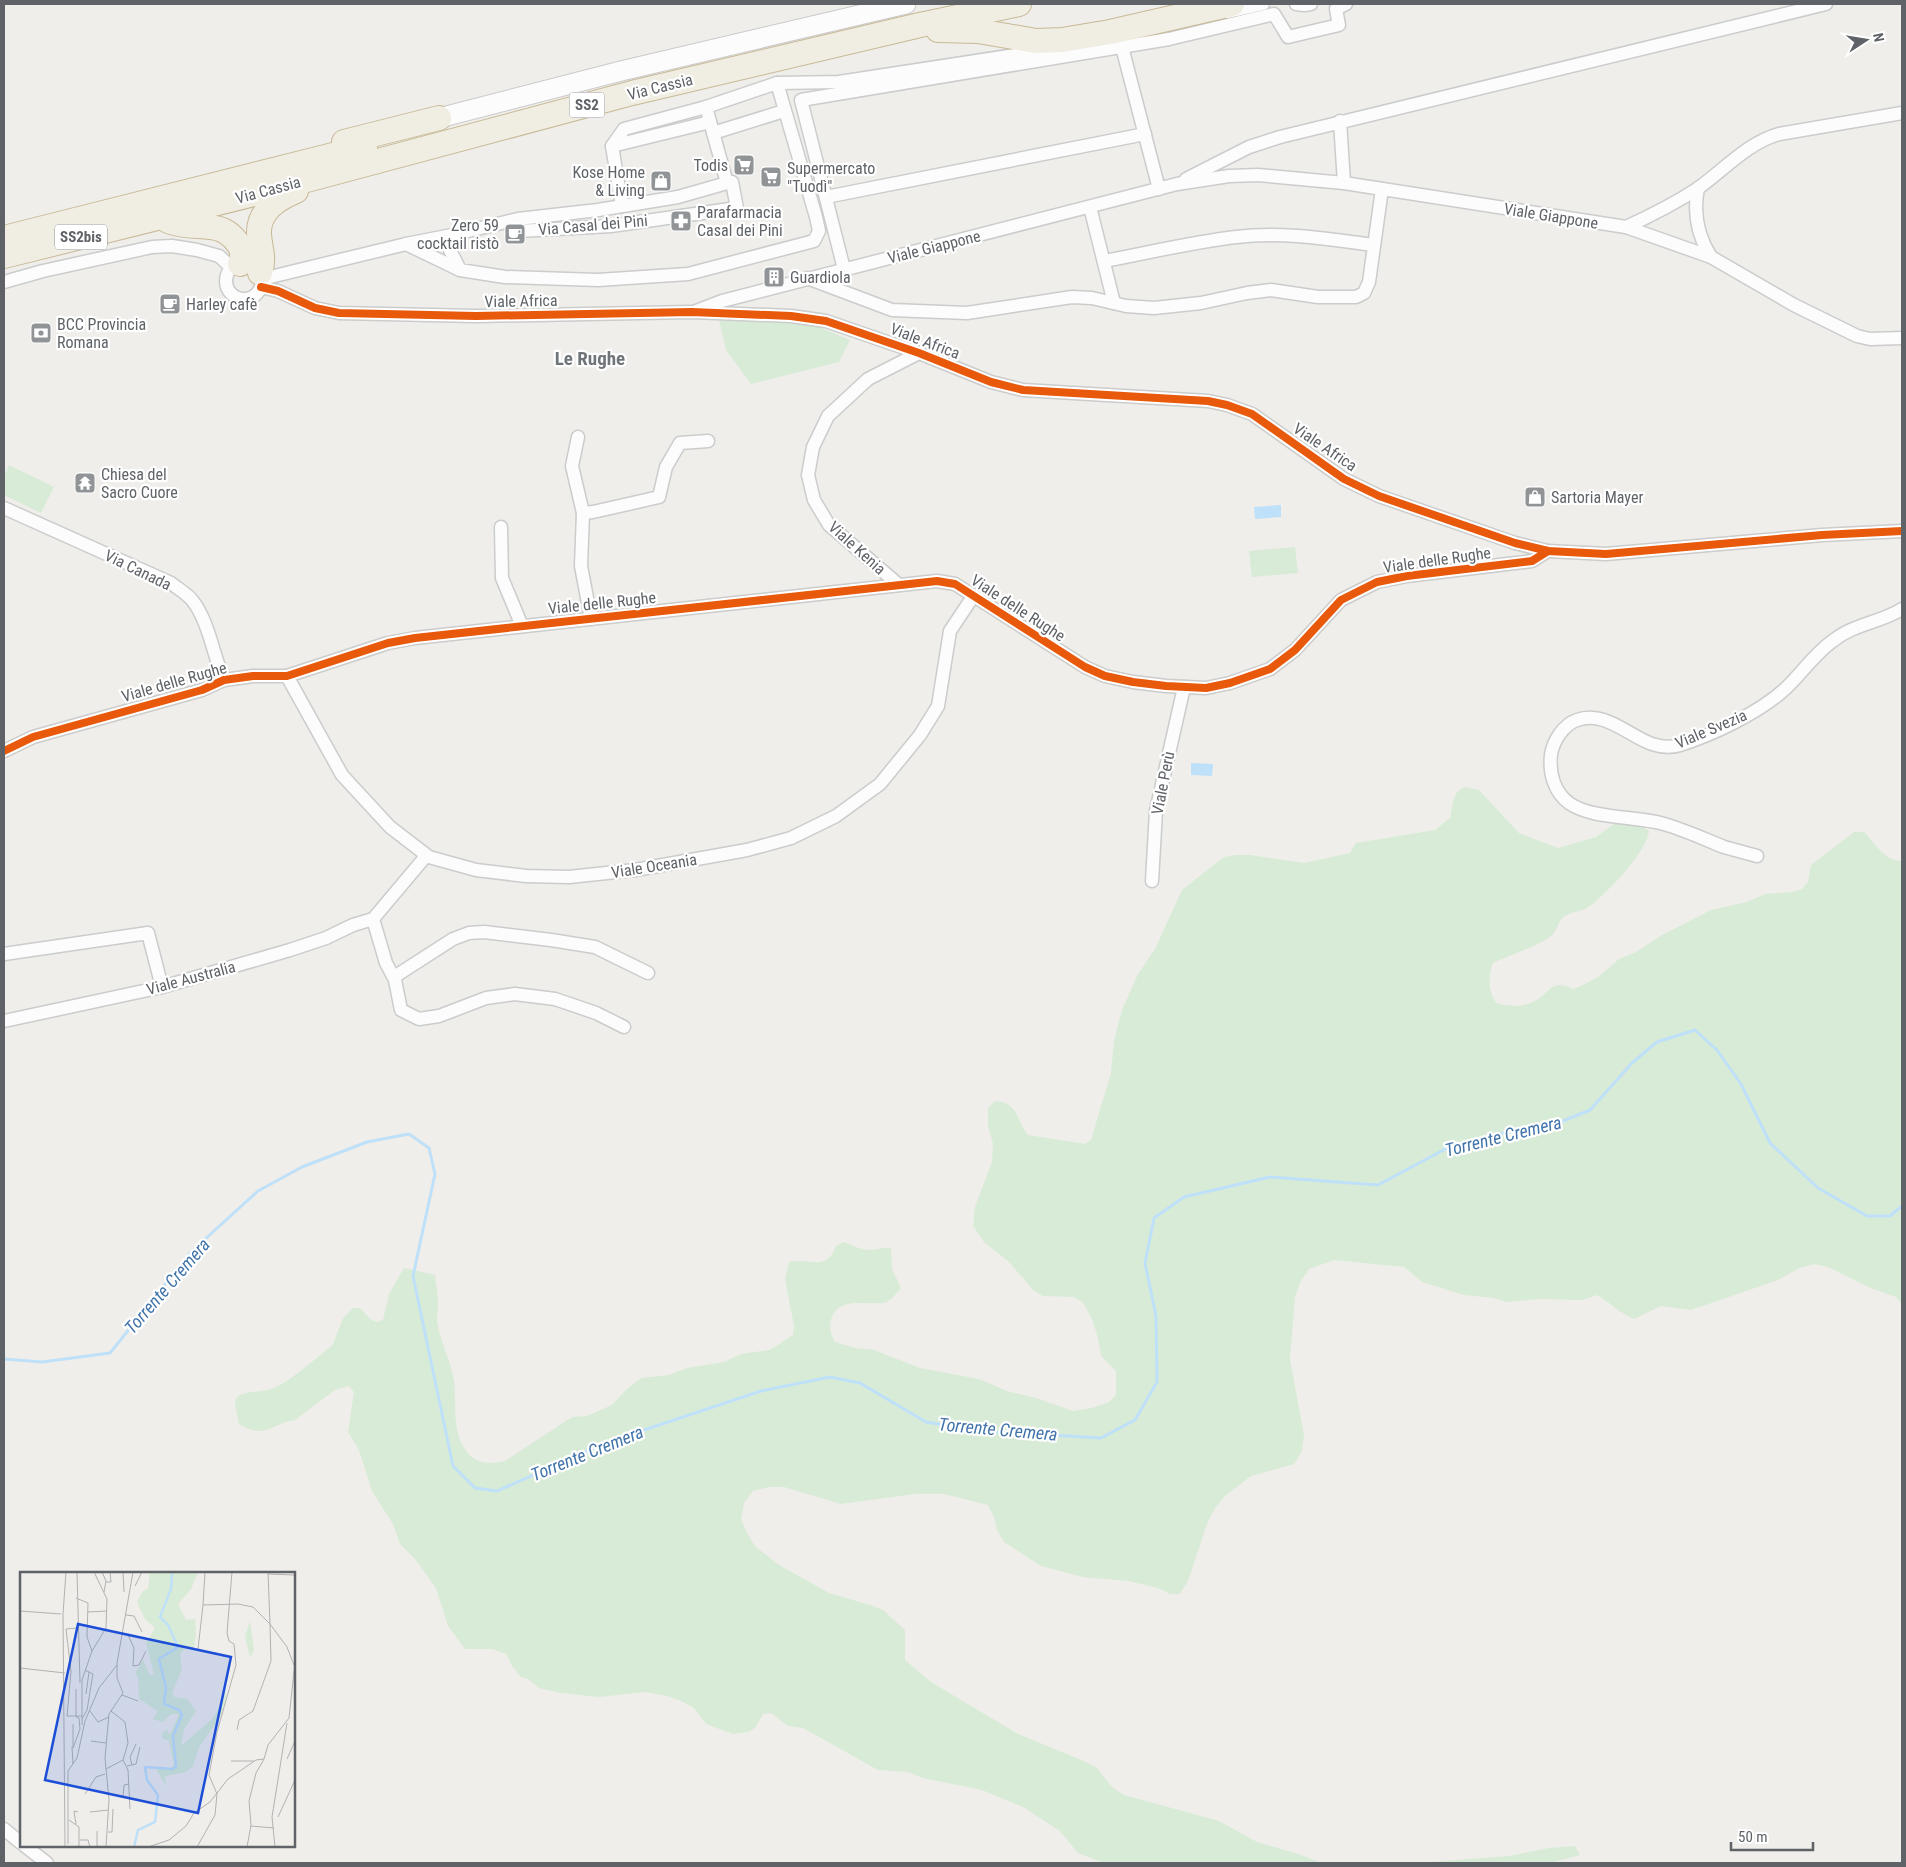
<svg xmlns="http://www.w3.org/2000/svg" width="1906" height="1867" font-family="'Roboto Condensed',sans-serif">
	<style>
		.green { fill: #d8ebd6 }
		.water { fill: #bfe0f9 }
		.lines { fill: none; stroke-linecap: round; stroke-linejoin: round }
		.stream { stroke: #bfe0f9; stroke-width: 3 }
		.street-casing { stroke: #cbcccc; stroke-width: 15 }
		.secondary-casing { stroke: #cacacb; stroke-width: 21 }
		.highway-casing { stroke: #c8b996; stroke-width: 26 }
		.street { stroke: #fdfcfc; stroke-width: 12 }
		.secondary { stroke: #fdfcfc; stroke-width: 19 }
		.highway { stroke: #f0ede3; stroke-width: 24 }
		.cycleway-casing { stroke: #fff; stroke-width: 11 }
		.cycleway { stroke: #e8590c; stroke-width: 8 }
		.labels { text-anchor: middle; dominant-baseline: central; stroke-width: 4.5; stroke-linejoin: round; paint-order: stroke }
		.shield { fill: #fff; stroke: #8f9295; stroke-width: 1 }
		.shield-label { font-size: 15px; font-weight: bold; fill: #5f6368 }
		.street-label { font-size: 16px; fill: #5f6368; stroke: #fff }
		.poi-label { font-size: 16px; fill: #5f6368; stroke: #fff; text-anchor: start }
		.water-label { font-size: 18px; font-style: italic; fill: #4174aa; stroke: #fff }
		.quarter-label { font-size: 19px; font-weight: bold; fill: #70757a; stroke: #fff }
		.inset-river { fill: none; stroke: #bfe0f9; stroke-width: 2.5 }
		.inset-road { fill: none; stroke: #b1b2b2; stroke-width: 1 }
		.view { fill: #1d4ed8; fill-opacity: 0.15; stroke: #1d4ed8; stroke-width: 2.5 }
		.inset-edge { fill: none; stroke: #5f6368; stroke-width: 2.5 }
	</style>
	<rect width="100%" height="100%" fill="#efeeea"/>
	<!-- green -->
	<g class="green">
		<polygon points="719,320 812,324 850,340 839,362 751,384 726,350"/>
		<polygon points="9,465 54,487 41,513 4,495 4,477"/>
		<polygon points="1295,547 1298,573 1252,577 1249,551"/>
		<path d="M 1465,787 L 1479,790 L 1519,833 L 1558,848 L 1596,837 L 1618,821 L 1638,823 L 1649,831 C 1647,852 1607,893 1590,906 C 1582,912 1570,911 1562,918 C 1557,924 1557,932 1550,937 C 1538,946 1508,956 1493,963 C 1488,976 1488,990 1496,1003 C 1506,1006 1520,1007 1531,1003 C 1550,996 1549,977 1573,989 L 1581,986 L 1598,977 L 1619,959 L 1636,952 L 1662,935 L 1711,910 L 1747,902 L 1765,894 L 1793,892 L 1802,889 L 1808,882 L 1811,865 L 1854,832 L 1864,832 C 1876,844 1884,861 1902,861 L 1902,1304 L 1896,1297 L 1868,1287 L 1828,1267 L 1814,1264 L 1799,1268 L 1778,1280 L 1691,1310 L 1661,1306 L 1634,1319 C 1619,1313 1611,1303 1597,1295 L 1583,1300 L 1538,1299 L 1508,1302 L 1494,1298 L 1464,1295 L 1422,1282 L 1404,1267 L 1334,1260 L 1309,1269 L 1300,1282 L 1295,1297 L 1290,1359 L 1304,1435 L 1302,1451 L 1294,1464 L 1251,1476 L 1226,1495 L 1216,1507 L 1208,1521 L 1188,1581 L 1180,1594 L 1170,1594 L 1158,1588 L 1128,1581 L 1083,1577 L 1041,1566 L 1004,1542 L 997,1530 L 994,1517 L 988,1505 L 944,1494 L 915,1494 L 841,1504 L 784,1487 L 769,1487 L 753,1491 L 744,1503 L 741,1519 L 747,1533 L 755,1546 L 779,1565 L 829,1593 L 870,1605 L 883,1610 L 905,1630 L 905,1660 L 931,1682 L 1018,1734 L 1084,1761 L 1097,1768 L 1112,1787 L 1124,1795 L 1219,1821 L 1257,1842 L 1298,1854 L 1322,1863 L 1104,1863 L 1078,1853 L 1060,1831 L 1023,1807 L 982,1790 L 923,1778 L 908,1772 L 878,1770 L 803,1728 L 788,1726 L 771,1713 L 763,1714 L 755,1728 L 748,1732 L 733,1734 L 706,1724 L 694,1708 L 681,1701 L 667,1696 L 645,1692 L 599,1697 L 561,1693 L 539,1688 L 528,1679 L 521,1677 L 512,1666 L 506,1654 L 492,1649 L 465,1649 L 448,1626 L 436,1588 L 415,1559 L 400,1544 L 393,1524 L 372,1491 L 359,1450 L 348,1432 L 354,1392 L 349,1386 L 335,1390 L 295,1420 C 270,1424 266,1440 239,1424 L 235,1404 L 237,1397 C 247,1390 262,1393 274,1388 C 292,1380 312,1361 328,1349 L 333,1344 L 343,1318 L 353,1308 L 360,1308 L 370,1319 L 377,1322 L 383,1320 L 389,1294 L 404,1268 L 435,1275 C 436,1285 438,1295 438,1306 C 438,1311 437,1316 437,1321 C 440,1341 451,1361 454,1381 C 457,1406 451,1431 467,1452 C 477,1465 491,1464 505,1461 L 572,1417 L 587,1416 L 612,1405 L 626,1390 L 641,1378 L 669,1375 L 687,1368 L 724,1362 L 741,1354 L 770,1350 L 793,1335 L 794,1326 L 785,1279 L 789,1262 C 810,1257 826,1273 836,1246 L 844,1242 C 852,1245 861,1250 869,1250 C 877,1250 883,1247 891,1248 L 892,1269 L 901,1288 C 896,1294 890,1302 883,1303 C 865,1305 837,1296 831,1320 C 829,1329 831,1335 835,1342 L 855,1348 L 874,1350 L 920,1368 L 979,1379 L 1007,1391 L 1036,1398 L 1073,1411 L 1092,1408 L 1109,1402 L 1116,1395 L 1116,1371 L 1101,1356 L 1098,1338 L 1092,1319 L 1083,1303 L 1074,1297 L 1043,1296 L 1034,1291 L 1008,1261 L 984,1242 L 973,1226 L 975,1207 L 992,1162 L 993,1144 L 988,1126 L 988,1108 L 995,1101 C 1019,1103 1015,1118 1028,1135 L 1085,1144 L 1091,1140 L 1111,1073 L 1114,1041 L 1122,1010 L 1138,974 L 1155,949 L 1182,890 L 1224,857 L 1236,855 L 1250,855 L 1304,863 L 1350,853 L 1356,843 L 1435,830 L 1450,818 C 1453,806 1452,791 1465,787 Z"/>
		<polygon points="1575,1846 1580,1855 1550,1863 1416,1863 1509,1856 1549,1848"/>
	</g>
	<!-- water -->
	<g class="water">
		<polygon points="1281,505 1281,517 1255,519 1254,507"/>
		<polygon points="1191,763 1213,764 1212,776 1191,775"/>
	</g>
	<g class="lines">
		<!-- stream -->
		<polyline class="stream" points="4,1359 42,1362 110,1353 192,1251 258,1191 302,1167 367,1142 409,1134 429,1148 435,1174 413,1276 453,1466 475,1488 497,1491 608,1442 761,1391 830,1377 860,1383 926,1422 980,1431 1101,1438 1135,1420 1157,1382 1156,1316 1145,1263 1154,1218 1184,1197 1270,1177 1378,1185 1449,1147 1504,1133 1558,1123 1590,1110 1632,1063 1657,1042 1695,1030 1717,1050 1741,1084 1770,1143 1818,1188 1867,1216 1890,1216 1902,1206"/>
		<!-- street casing -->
		<g class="street-casing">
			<g id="street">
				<polyline points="1296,4 1304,5 1311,4"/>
				<polyline points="1228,12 1263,4"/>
				<polyline points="1122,47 1159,189"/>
				<polyline points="777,83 839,82 1047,50"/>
				<polyline points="1340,121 1344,183"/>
				<polyline points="713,133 784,111"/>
				<polyline points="612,146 710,122"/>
				<polyline points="1186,179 1249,147 1280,137 1826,4"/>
				<path d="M 1698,188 C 1693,213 1697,235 1711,257"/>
				<polyline points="826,197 1145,134"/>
				<polyline points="622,206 612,146 624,129 706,107"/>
				<polyline points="1090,207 1114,303"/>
				<polyline points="518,219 519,231 611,226 737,208 732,182 727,183 678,197 598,210 518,219 452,235 449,248 460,270 505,277 598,280 688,274 814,241 819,231 816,217 777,83 706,107 727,183"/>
				<path d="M 1626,227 C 1650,216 1674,204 1697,189 C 1724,170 1747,143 1779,134 L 1902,113"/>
				<polyline points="406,244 460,270"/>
				<path d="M 1104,261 C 1147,253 1193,242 1236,237 C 1282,231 1329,239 1374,245"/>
				<circle cx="244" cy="281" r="18"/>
				<polyline points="844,269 801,100 1169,39 1274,14 1288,37 1339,25 1336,9 1346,4"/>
				<polyline points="807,278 892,310 967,313 1072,297 1092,298 1126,306 1154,308 1201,303 1247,293 1271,290 1318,297 1356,297 1364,293 1369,282 1382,189"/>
				<polyline points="262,279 406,244 452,235"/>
				<polyline points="4,282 43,271 152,247 172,246 197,250 219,256 232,268"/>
				<polyline points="261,287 278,291 315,308 339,313 476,316 692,312 791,316 826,321 919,353 991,382 1023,390 1208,401 1227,405 1252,414 1344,479 1379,496 1515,543 1548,551 1606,554 1822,535 1902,531"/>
				<polyline points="696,311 722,301 1177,184 1229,176 1258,175 1344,183 1626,227 1711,257 1794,305 1857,336 1870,339 1902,338"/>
				<polyline points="578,437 572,466 583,513 581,566 591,619"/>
				<path d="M 4,508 L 171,583 C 177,588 187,594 192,600 C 209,621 213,655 224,680"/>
				<polyline points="583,513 593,512 659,497 666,467 680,443 708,441"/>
				<polyline points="501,527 502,578 522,626"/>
				<polyline points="899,585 829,525 814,500 808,475 813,447 828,416 868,379 919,353"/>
				<polyline points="287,676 342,775 390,827 429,857 476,870 526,876 569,877 635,870 747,850 791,838 836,816 880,784 920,735 938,706 950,631 974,595"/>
				<polyline points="4,751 33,737 202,690 224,680 253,676 287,676 388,643 415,638 937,581 955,584 1085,667 1105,676 1133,682 1166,686 1206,688 1230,683 1270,669 1295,650 1341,600 1377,582 1407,576 1532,561 1548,551"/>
				<path d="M 1757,856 C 1746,853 1735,850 1724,847 C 1704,839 1685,830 1664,824 C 1636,816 1591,819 1569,803 C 1554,792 1549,773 1551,755 C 1553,741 1563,725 1577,720 C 1616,707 1641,757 1680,745 C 1712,735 1761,712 1786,688 C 1802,673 1815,653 1834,640 C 1854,624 1882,622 1902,609"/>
				<polyline points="1152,881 1156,811 1184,687"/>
				<polyline points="373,919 386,963 395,980 401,1010 419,1019 439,1016 486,998 515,994 555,999 596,1013 624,1027"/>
				<polyline points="4,954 148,933 162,987"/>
				<polyline points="394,977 453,939 469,933 484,932 551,940 595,947 648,973"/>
				<polyline points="4,1021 162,987 290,950 326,938 353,925 373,919 426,856"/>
				<polyline points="4,1829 21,1843"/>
				<polyline points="25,1846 47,1863"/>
			</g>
		</g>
		<!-- secondary casing -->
		<g class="secondary-casing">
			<polyline id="secondary" points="439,118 621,71 906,4"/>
		</g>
		<!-- highway casing -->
		<g class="highway-casing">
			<g id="highway">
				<polyline points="938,30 978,31 1036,41 1062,40 1110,32 1232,4"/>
				<polyline points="344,142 439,118"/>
				<path d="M 168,221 C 198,233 224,214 243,252 L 240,264"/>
				<polyline points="4,238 365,147"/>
				<polyline points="4,256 262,192 632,93 920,25 1019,4"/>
				<path d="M 260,273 C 265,257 260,250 259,234 C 258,211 277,199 296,191"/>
			</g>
		</g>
		<!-- street -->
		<use href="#street" class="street"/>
		<!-- secondary -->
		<use href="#secondary" class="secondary"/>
		<!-- highway -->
		<use href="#highway" class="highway"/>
		<!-- cycleway casing -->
		<g class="cycleway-casing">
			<g id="cycleway">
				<polyline points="261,287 278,291 315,308 339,313 476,316 692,312 791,316 826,321 919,353 991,382 1023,390 1208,401 1227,405 1252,414 1344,479 1379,496 1515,543 1548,551 1606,554 1822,535 1902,531"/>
				<polyline points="4,751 33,737 202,690 224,680 253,676 287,676 388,643 415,638 937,581 955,584 1085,667 1105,676 1133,682 1166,686 1206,688 1230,683 1270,669 1295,650 1341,600 1377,582 1407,576 1532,561 1548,551"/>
			</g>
		</g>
		<!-- cycleway -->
		<use href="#cycleway" class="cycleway"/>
	</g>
	<!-- icons -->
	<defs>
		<g id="supermarket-square" transform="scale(1.125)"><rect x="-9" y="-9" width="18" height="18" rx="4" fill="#919496" stroke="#fff"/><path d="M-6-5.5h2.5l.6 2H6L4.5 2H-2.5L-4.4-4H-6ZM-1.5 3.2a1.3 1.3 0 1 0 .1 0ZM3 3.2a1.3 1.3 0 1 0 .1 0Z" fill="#fff"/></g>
		<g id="shop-square" transform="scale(1.125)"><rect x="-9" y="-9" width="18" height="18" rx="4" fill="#919496" stroke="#fff"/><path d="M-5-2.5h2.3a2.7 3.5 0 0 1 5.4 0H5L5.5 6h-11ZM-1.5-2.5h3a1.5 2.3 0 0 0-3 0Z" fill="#fff"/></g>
		<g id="pharmacy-square" transform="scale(1.125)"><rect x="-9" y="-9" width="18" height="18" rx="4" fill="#919496" stroke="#fff"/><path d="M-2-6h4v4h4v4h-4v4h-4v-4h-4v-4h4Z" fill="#fff"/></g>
		<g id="cafe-square" transform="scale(1.125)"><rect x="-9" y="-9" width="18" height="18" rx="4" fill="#919496" stroke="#fff"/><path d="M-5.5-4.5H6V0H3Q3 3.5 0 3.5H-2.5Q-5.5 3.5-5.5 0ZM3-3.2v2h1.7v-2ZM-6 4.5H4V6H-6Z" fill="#fff"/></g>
		<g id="building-square" transform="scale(1.125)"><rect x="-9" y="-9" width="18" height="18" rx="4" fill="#919496" stroke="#fff"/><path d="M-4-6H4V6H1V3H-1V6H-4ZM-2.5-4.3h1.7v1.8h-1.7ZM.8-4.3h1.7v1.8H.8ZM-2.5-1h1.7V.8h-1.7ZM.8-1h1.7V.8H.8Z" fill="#fff"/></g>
		<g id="bank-square" transform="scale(1.125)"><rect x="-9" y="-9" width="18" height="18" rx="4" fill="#919496" stroke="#fff"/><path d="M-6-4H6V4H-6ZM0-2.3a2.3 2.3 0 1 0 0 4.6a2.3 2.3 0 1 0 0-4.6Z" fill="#fff"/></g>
		<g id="temple-square" transform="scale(1.125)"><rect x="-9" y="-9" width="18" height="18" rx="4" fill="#919496" stroke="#fff"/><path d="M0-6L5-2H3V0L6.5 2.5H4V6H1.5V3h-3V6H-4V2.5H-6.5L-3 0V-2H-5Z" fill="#fff"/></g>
	</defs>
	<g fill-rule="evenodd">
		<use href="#supermarket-square" x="744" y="165"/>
		<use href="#supermarket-square" x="771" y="177"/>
		<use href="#shop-square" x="661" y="181"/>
		<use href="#pharmacy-square" x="681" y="221"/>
		<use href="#cafe-square" x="515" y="234"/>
		<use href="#building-square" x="774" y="277"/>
		<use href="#cafe-square" x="170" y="304"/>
		<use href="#bank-square" x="41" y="333"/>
		<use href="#temple-square" x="85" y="483"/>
		<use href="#shop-square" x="1535" y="497"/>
	</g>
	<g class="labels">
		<!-- shield labels -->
		<g class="shield">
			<rect x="569.5" y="92.5" width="35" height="25" rx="4"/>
			<rect x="55" y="224.5" width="52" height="25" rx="4"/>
		</g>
		<g class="shield-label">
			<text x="587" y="105">SS2</text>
			<text x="81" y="237">SS2bis</text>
		</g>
		<!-- street labels -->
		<g class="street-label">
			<text transform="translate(660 87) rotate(-14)">Via Cassia</text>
			<text transform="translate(268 190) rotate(-15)">Via Cassia</text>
			<text transform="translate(1551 216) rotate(9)">Viale Giappone</text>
			<text transform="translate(593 225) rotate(-5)">Via Casal dei Pini</text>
			<text transform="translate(934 247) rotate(-14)">Viale Giappone</text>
			<text transform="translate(521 301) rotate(-1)">Viale Africa</text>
			<text transform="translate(925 341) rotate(21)">Viale Africa</text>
			<text transform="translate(1325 447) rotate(34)">Viale Africa</text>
			<text transform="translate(857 548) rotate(42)">Viale Kenia</text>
			<text transform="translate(1437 560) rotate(-8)">Viale delle Rughe</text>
			<text transform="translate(138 570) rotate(26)">Via Canada</text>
			<text transform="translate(602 603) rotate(-6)">Viale delle Rughe</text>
			<text transform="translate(1018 608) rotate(33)">Viale delle Rughe</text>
			<text transform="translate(174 682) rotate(-16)">Viale delle Rughe</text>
			<text transform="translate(1711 729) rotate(-23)">Viale Svezia</text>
			<text transform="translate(1163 783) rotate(-79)">Viale Perù</text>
			<text transform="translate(654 866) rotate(-9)">Viale Oceania</text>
			<text transform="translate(191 978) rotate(-15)">Viale Australia</text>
		</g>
		<!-- poi labels -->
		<g class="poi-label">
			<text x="728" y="165" text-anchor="end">Todis</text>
			<text x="787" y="168">Supermercato<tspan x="787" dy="18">"Tuodì"</tspan></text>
			<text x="645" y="172" text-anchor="end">Kose Home<tspan x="645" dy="18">&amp; Living</tspan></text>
			<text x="697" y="212">Parafarmacia<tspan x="697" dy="18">Casal dei Pini</tspan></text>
			<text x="499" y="225" text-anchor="end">Zero 59<tspan x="499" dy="18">cocktail ristò</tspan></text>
			<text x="790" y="277">Guardiola</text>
			<text x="186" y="304">Harley cafè</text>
			<text x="57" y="324">BCC Provincia<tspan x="57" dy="18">Romana</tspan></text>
			<text x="101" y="474">Chiesa del<tspan x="101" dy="18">Sacro Cuore</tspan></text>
			<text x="1551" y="497">Sartoria Mayer</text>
		</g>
		<!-- water labels -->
		<g class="water-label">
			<text transform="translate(1503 1136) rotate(-14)">Torrente Cremera</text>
			<text transform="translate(167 1286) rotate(-49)">Torrente Cremera</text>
			<text transform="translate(998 1429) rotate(5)">Torrente Cremera</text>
			<text transform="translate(587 1453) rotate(-22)">Torrente Cremera</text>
		</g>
		<!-- quarter labels -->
		<g class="quarter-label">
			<text x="590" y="358">Le Rughe</text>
		</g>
	</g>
	<!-- overview -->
	<g transform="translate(20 1572)">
		<rect width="275" height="275" fill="#efeeea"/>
		<path d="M 130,0 L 178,0 L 171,17 L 158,32 L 166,48 L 175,47 L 176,61 L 174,76 L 166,75 L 160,82 L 162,97 L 152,121 L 154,125 L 167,127 L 176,139 L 164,157 L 161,174 L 192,147 L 202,131 L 205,111 L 206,127 L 201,144 L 179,175 L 173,194 L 166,200 L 145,204 L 146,214 L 136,197 L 151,196 L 154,192 L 149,169 L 142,166 L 142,161 L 147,157 L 150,163 L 159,142 L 151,142 L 143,150 L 133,147 L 138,139 L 119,127 L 118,105 L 115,102 L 123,88 L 130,103 L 134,102 L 126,71 L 135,56 L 125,47 L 117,30 L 123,19 L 128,17 ZM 230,49 L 234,78 L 230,86 L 225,64 Z" fill="#d8ebd6"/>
		<path class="inset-river" d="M 114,275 L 118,258 L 135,250 L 138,223 L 127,208 L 125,195 L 153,197 L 156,194 L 153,164 L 162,143 L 159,138 L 144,132 L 146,116 L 139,87 L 158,75 L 148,53 L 140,45 L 151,17 L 152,0"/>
		<path class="inset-road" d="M 57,0 L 60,111M 82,0 L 86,9 L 84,20M 103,0 L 104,20M 185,0 L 183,33 L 218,32 L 233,35 L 250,52 L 251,89 L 233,139 L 219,148 L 217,158M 248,0 L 250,52 L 267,75 L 274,93M 248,2 L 274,3M 86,10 L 91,10 L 90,0M 115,14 L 122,0M 56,26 L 68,31 L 67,65 L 72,79M 0,39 L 41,42M 68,40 L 87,39M 106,43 L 114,44 L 122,60M 57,56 L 46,57 L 51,99 L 47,144 L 62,144M 102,61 L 108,63 L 114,76 L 113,94 L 119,93 L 126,79M 178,77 L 183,33M 0,96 L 45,101M 66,122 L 69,100M 102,123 L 118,129M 70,139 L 78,150 L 89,145M 56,144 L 56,117M 62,147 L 67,138 L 73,102 L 65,98M 53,152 L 53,176 L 60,157 L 59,146 L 56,145M 62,153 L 62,108 L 72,79 L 86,56 L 87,27 L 74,0M 71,169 L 86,171M 52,175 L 53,192M 267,187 L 275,169M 103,188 L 108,198 L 110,237M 211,189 L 234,189M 112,193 L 110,185 L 116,172M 107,194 L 116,192 L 120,175M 86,197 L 103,188 L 108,171 L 105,150 L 91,139M 65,222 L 76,205 L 85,202M 103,225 L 104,213 L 109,212M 70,240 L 88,238M 258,245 L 275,208M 49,248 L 59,255 L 59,275M 56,252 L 54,239 L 58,240M 231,254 L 254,256M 77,259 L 77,275M 88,260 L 92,260 L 93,237M 60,268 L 68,268 L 70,275M 48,272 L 48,199 L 57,186 L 65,149 L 79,116 L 97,93M 45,275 L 43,42 L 46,0M 86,275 L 89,228 L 85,186 L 89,142 L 103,121 L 97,106 L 97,91 L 113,0M 128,275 L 149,268 L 166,254 L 174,241 L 190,230 L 208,207 L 236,188 L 244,187 L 248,173 L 269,146 L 275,90M 177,275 L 195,243 L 197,222 L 189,203 L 197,160 L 216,93 L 214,72 L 209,69 L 207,61 L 212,0M 227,275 L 231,253 L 229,229 L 236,201 L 244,187M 255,275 L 252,245 L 267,151"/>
		<path class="view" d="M 58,52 L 211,85 L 178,241 L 25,208 Z"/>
		<rect width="275" height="275" class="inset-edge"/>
	</g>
	<!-- border -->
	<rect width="1906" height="1867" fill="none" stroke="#5f6368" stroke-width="10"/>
	<!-- north arrow -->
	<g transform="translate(1866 40) rotate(78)" stroke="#ffffff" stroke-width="4" paint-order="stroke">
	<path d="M0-4L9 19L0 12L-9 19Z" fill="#5f6368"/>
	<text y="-8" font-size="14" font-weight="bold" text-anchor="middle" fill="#5f6368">N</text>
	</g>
	<!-- scale -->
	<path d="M1731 1842v8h82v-8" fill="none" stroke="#5f6368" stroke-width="2.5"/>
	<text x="1738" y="1842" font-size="15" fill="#5f6368" stroke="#ffffff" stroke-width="4" paint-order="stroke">50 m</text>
</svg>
